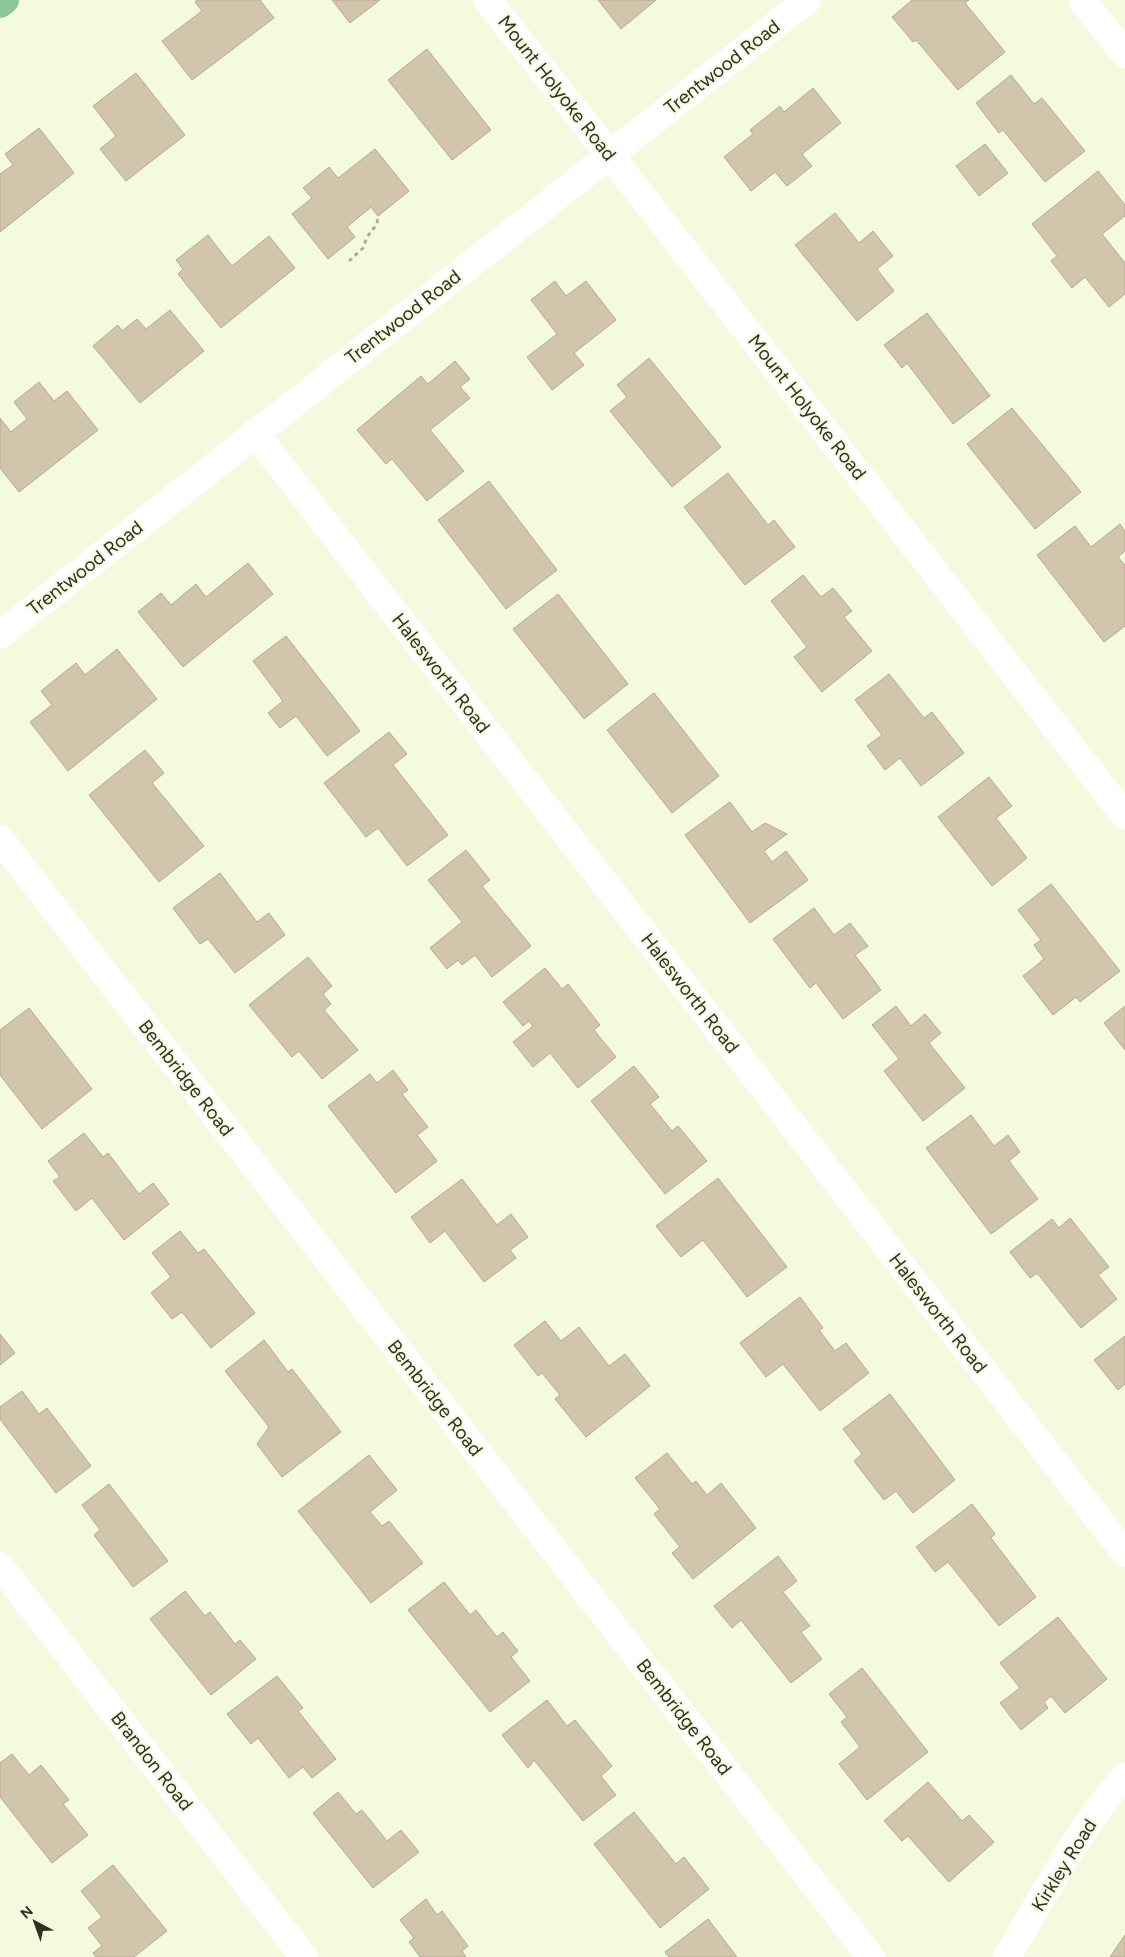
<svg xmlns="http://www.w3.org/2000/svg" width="1125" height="1957" font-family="Figtree,sans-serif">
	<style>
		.building { fill: #d1c5ab; stroke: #b5a991 }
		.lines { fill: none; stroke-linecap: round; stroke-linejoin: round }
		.path { stroke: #abaf9a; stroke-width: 3; stroke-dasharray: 4 4; stroke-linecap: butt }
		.minor { stroke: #fff; stroke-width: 28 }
		.major { stroke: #89c798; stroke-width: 28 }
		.labels { text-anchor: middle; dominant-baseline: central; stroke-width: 4; stroke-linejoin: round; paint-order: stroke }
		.street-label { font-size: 19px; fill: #2f3126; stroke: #f4fade }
	</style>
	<rect width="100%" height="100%" fill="#f4fade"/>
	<!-- building -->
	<g class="building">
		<polygon points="197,0 260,0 274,18 192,80 162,41 202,11 195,2"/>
		<polygon points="332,0 380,0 350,23"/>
		<polygon points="598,0 656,0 621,29"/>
		<polygon points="912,0 969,0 965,3 1005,52 958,90 916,40 913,42 892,17"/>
		<polygon points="427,49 491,130 452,160 388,80"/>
		<polygon points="136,73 185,135 126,181 100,149 116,136 93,106"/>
		<polygon points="1011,75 1034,104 1042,98 1085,151 1045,182 1003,130 999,133 976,103"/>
		<polygon points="813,88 841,123 802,154 812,166 787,186 775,172 751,191 724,157 753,134 750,130 780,106 784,112"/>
		<polygon points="39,128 74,173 0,232 0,174 13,165 5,154"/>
		<polygon points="985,144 1008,173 979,196 956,166"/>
		<polygon points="375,149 409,191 378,216 371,207 347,227 355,237 328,259 292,214 312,198 303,188 329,167 338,178"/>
		<polygon points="1098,171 1125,205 1125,216 1102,234 1125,263 1125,294 1109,307 1085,277 1072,288 1051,261 1057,256 1032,224"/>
		<polygon points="835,213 859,243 873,231 893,256 877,269 894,291 857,321 795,245"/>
		<polygon points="208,235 232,266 269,236 295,268 221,328 178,274 183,269 176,260"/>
		<polygon points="555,281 566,296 586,281 616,320 574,353 584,365 552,390 527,357 557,334 531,300"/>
		<polygon points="170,310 204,351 140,403 93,346 118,325 122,331 137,319 146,329"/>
		<polygon points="927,313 990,396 953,424 907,363 902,368 884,345"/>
		<polygon points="649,358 721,447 672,487 610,411 627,397 617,385"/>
		<polygon points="455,361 470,379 460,387 470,398 430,430 464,471 427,501 392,459 386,464 357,430 421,376 428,384"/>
		<polygon points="39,382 54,401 67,391 98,430 19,492 0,468 0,418 11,432 27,419 14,402"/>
		<polygon points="1012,408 1081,492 1035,529 967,444"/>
		<polygon points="728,473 768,525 774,520 795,547 745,585 684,507"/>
		<polygon points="489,481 557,570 506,609 438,520"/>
		<polygon points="1120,524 1125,531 1125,551 1118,557 1125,565 1125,626 1104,642 1037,555 1075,526 1091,547"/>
		<polygon points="248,563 273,594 183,667 138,612 161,593 171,605 196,584 206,597"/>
		<polygon points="803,575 821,597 833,588 852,611 844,617 872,651 822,692 794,657 807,647 771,601"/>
		<polygon points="558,594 628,684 584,719 513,629"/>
		<polygon points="286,636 360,731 327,756 296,716 280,728 268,713 283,701 253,661"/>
		<polygon points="117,649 157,699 68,771 30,722 52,705 41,691 76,663 85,675"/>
		<polygon points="889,674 924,718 932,712 964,753 921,786 900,758 885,770 867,746 882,735 855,700"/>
		<polygon points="654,693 719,776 672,813 607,730"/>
		<polygon points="389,732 407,754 393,765 448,835 407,866 378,828 366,837 324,783"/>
		<polygon points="145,750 164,773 152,783 204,846 159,882 89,795"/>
		<polygon points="989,777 1012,806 996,818 1027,858 992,886 938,817"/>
		<polygon points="730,802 752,832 765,823 787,834 764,851 772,862 786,851 808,880 750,923 685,835"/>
		<polygon points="466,850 490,880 482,886 531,946 492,977 475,955 462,965 458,960 447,969 430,948 462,922 428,880"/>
		<polygon points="220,873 257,922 269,913 285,935 235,973 208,939 200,944 173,908"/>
		<polygon points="1051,884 1120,971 1080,1002 1076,997 1053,1015 1023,976 1044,959 1034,945 1041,940 1018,910"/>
		<polygon points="814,908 834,935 850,923 868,946 855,955 881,990 843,1019 816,983 810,988 773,939"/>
		<polygon points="308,957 332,986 323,994 331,1004 324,1010 358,1050 322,1079 299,1051 292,1057 249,1005"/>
		<polygon points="545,968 562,989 568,984 600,1025 594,1030 616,1057 578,1088 550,1053 533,1067 513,1042 533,1026 529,1021 523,1026 503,1002"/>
		<polygon points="896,1006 911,1026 925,1014 941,1033 929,1043 965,1088 923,1121 884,1071 899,1059 872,1025"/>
		<polygon points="1125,1006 1125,1050 1104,1023"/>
		<polygon points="29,1008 92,1089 42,1129 0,1075 0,1030"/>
		<polygon points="634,1066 659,1097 650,1104 672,1131 678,1126 707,1161 665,1194 591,1101"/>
		<polygon points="393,1070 408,1090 402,1094 428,1127 417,1135 437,1161 396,1193 328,1106 370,1074 377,1083"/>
		<polygon points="971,1115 994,1146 1008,1135 1020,1152 1009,1161 1038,1199 991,1234 926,1148"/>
		<polygon points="84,1133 103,1157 108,1153 139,1194 153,1183 169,1204 124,1240 92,1198 76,1211 53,1181 60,1177 48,1161"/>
		<polygon points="718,1178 787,1267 747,1297 703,1240 681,1257 656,1226"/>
		<polygon points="462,1179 497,1225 511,1214 528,1237 510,1250 516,1258 484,1282 445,1231 430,1243 411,1217"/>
		<polygon points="1070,1218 1109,1267 1098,1275 1117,1299 1081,1328 1037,1273 1030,1278 1010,1252 1052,1219 1059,1228"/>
		<polygon points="180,1231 198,1253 204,1249 255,1313 211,1348 182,1312 172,1319 151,1293 171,1277 152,1253"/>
		<polygon points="800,1297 823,1328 819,1330 835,1351 846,1343 869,1373 820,1411 783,1364 766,1377 740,1343"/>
		<polygon points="545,1321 561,1341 579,1327 609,1366 625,1354 650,1386 586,1437 555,1399 560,1395 542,1373 538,1376 514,1345"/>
		<polygon points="0,1334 15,1353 0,1365"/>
		<polygon points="1125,1336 1125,1384 1118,1390 1094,1360"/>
		<polygon points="264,1340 288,1372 292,1369 341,1432 282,1477 257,1444 269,1427 225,1371"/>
		<polygon points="22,1391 39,1414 47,1408 91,1466 56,1493 0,1419 0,1407"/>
		<polygon points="890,1394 955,1480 913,1513 896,1491 884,1500 854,1461 862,1454 843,1429"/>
		<polygon points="667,1453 692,1484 696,1481 707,1495 721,1483 756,1528 693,1579 672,1553 680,1547 654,1514 660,1509 635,1478"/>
		<polygon points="369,1455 397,1490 370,1512 382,1526 389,1521 423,1563 371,1603 298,1511"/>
		<polygon points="109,1484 168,1561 133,1587 94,1535 100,1530 82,1505"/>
		<polygon points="972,1504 995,1534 991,1538 1036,1597 999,1626 948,1562 935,1572 916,1547"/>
		<polygon points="778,1556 797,1581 783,1592 810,1626 801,1632 822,1659 791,1683 741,1620 732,1628 714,1606"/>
		<polygon points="444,1582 470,1615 476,1610 497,1637 503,1632 518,1651 511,1657 530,1681 490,1712 408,1610"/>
		<polygon points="185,1591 205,1616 210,1612 235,1644 240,1640 256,1659 211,1695 150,1619"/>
		<polygon points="1058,1617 1107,1679 1065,1713 1051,1696 1044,1702 1048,1708 1021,1730 1000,1703 1020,1688 1000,1663"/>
		<polygon points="862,1668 928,1752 867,1800 839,1764 860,1747 841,1722 847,1717 829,1694"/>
		<polygon points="277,1676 303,1708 298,1711 336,1759 312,1778 303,1767 289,1778 258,1738 251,1744 227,1714"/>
		<polygon points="547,1700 567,1726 575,1720 612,1766 601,1776 616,1795 583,1821 534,1760 528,1768 502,1735"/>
		<polygon points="12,1754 29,1775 41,1765 69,1800 63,1804 88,1835 52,1863 0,1797 0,1763"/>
		<polygon points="928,1782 962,1821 969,1815 994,1842 949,1882 908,1836 902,1841 884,1821"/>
		<polygon points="338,1792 356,1814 362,1810 387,1841 401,1830 419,1852 373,1888 313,1813"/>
		<polygon points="634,1812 676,1864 684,1857 709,1889 660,1928 594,1844"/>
		<polygon points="113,1865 167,1931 134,1957 96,1957 93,1953 102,1946 88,1928 102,1917 81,1891"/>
		<polygon points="426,1899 437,1915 442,1911 468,1946 462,1951 466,1957 420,1957 409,1942 414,1938 400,1920"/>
		<polygon points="708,1919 737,1957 669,1957 665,1952"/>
		<polygon points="1125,1935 1125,1957 1110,1957"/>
	</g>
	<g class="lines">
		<!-- path -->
		<polyline class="path" points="349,261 363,248 367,237 377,224 378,216"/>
		<!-- minor -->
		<g class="minor">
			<polyline points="487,0 610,155 1125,816"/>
			<polyline points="1082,0 1125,54"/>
			<polyline points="255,433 1125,1553"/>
			<polyline points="0,635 807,0"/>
			<polyline points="0,839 871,1957"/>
			<polyline points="0,1566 304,1957"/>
			<path d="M 1007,1957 C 1044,1895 1078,1830 1125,1776"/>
		</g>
		<!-- major -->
		<polyline class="major" points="0,4 5,0"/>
	</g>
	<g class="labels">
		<!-- street labels -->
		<g class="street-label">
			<text transform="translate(722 67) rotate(-38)">Trentwood Road</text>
			<text transform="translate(557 88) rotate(52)">Mount Holyoke Road</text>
			<text transform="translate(403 317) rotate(-38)">Trentwood Road</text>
			<text transform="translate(807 407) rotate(52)">Mount Holyoke Road</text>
			<text transform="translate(85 568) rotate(-38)">Trentwood Road</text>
			<text transform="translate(441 673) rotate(52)">Halesworth Road</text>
			<text transform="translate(690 993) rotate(52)">Halesworth Road</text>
			<text transform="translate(186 1078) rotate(52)">Bembridge Road</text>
			<text transform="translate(938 1313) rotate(52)">Halesworth Road</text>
			<text transform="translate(435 1398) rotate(52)">Bembridge Road</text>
			<text transform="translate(684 1717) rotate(52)">Bembridge Road</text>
			<text transform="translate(152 1761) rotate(52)">Brandon Road</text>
			<text transform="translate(1064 1865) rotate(-58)">Kirkley Road</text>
		</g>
	</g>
	<!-- north arrow -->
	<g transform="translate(35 1922) rotate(319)" stroke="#f4fade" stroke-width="4" paint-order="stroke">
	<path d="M0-4L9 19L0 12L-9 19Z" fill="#2f3126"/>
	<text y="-8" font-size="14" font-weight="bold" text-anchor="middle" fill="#2f3126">N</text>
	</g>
</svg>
